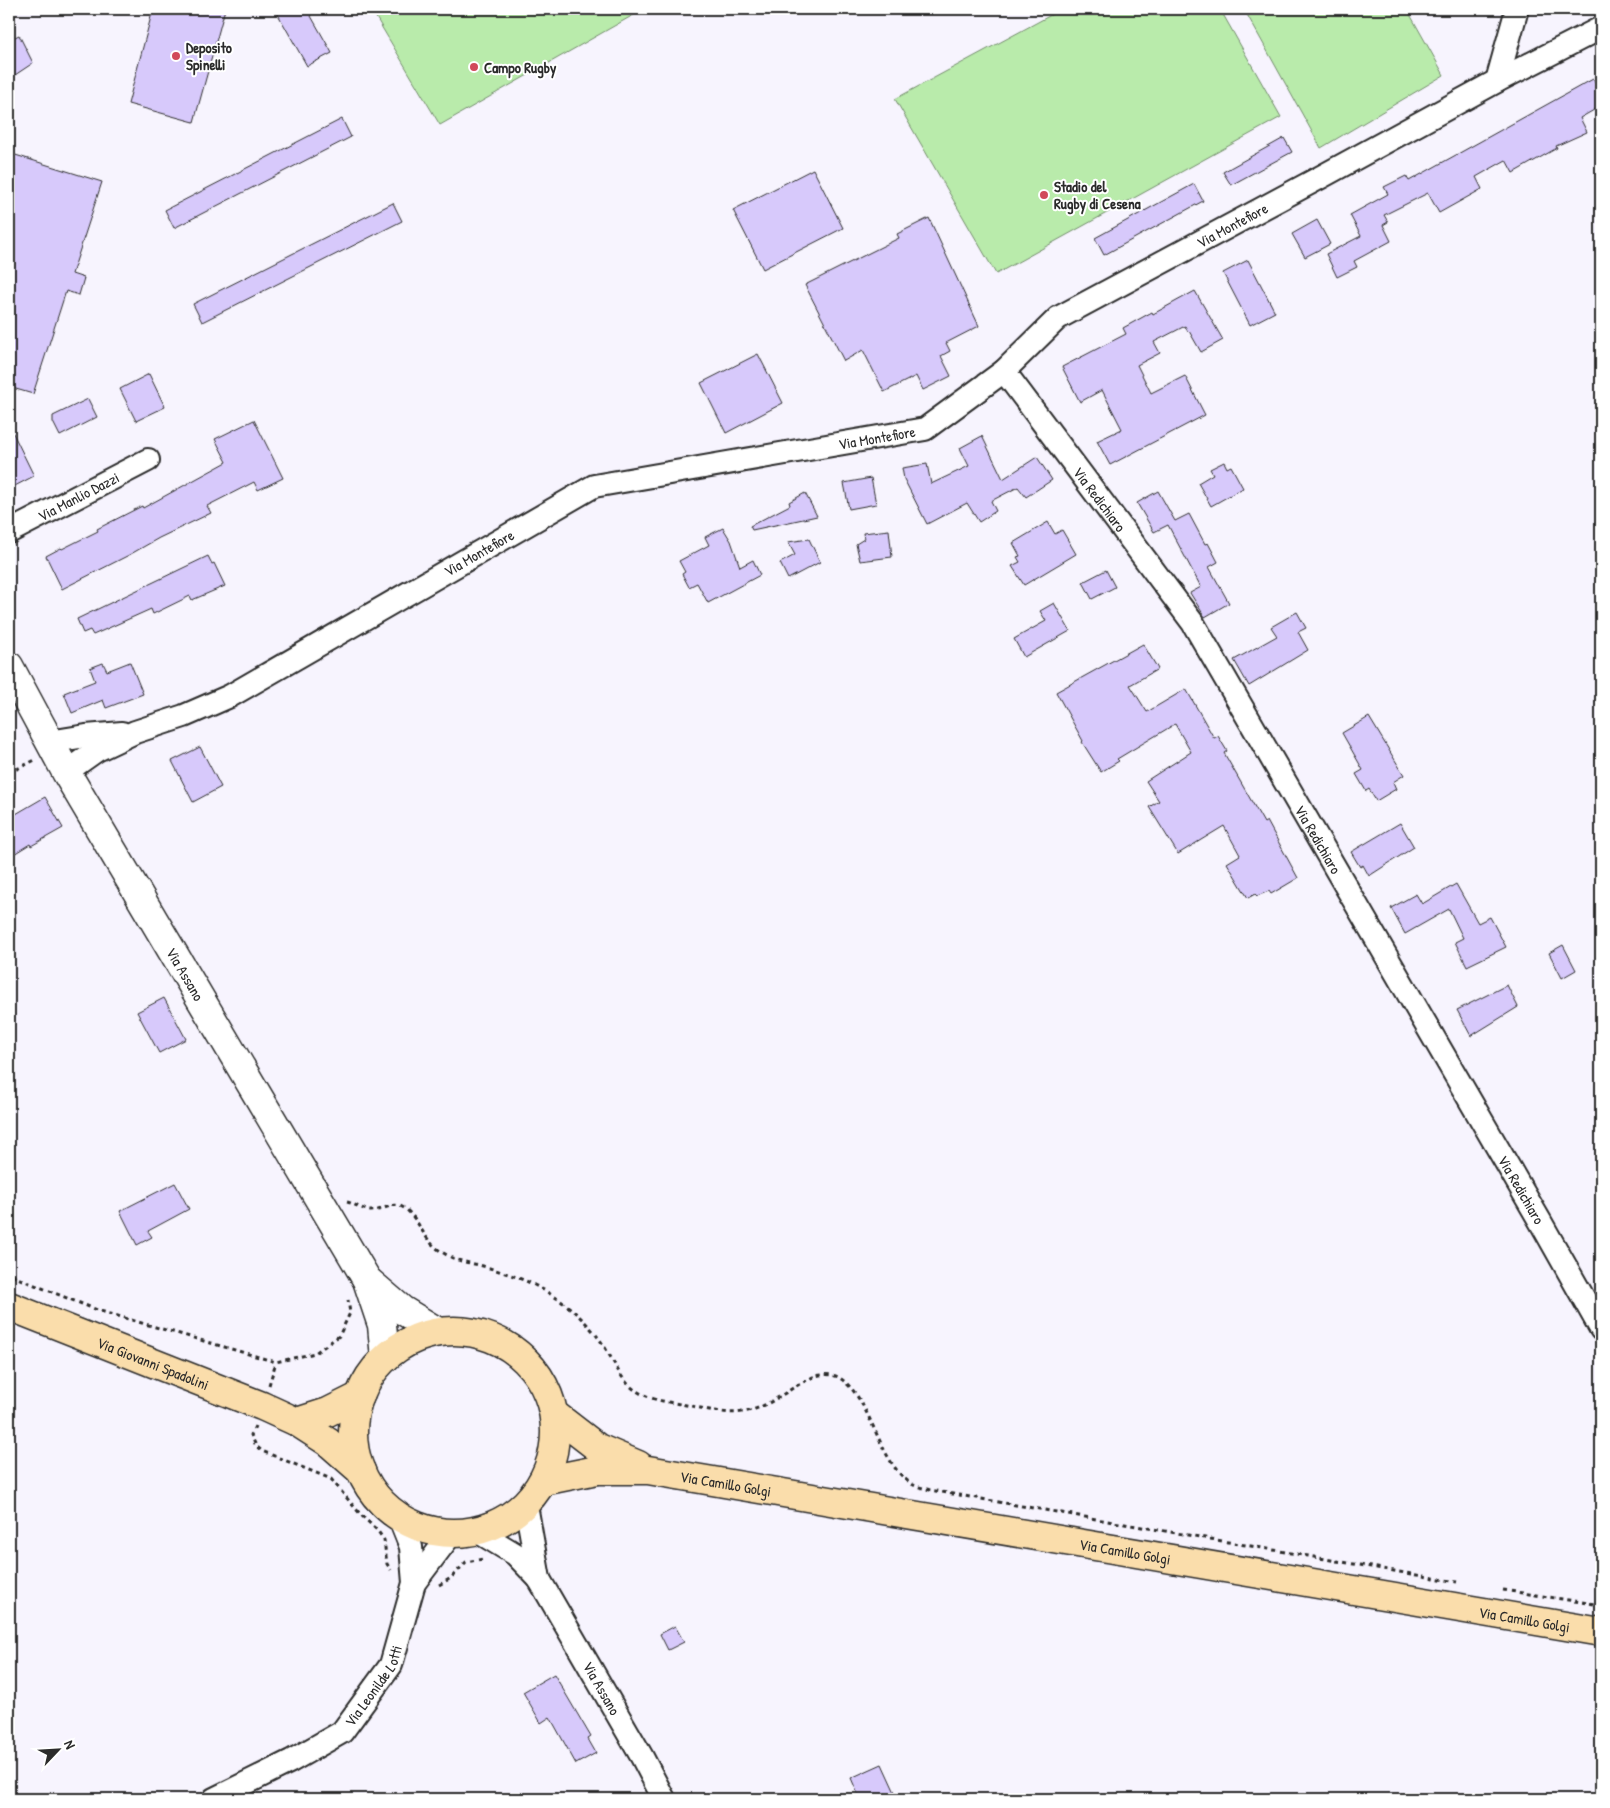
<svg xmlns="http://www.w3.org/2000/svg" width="1610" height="1808" font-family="'Patrick Hand',sans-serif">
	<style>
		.green { fill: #b9ebab; stroke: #728b6b }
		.building { fill: #d7c9fb; stroke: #2b2b2b }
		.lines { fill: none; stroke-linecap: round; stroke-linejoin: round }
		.minor-casing { stroke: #2b2b2b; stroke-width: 26 }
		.secondary-casing { stroke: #2b2b2b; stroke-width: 31 }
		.primary-casing { stroke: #2b2b2b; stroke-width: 31 }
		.path { stroke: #2b2b2b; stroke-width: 3; stroke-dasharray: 4 4; stroke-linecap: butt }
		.minor { stroke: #fff; stroke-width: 22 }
		.secondary { stroke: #fff; stroke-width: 28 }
		.primary { stroke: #faddab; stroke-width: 28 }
		.poi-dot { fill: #d1495b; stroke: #fff; stroke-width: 2 }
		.labels { text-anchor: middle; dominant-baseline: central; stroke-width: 4; stroke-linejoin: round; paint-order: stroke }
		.poi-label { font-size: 15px; font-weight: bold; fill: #2b2b2b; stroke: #fff; text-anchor: start }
		.street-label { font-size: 15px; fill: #2b2b2b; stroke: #fff }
	</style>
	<rect width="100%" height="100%" fill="#f7f4fe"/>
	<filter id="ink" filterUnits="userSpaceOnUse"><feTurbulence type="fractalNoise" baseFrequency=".02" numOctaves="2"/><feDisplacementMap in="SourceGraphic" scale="10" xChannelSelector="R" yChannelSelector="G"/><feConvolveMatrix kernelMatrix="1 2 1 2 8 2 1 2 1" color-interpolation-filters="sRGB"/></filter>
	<g filter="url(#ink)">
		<!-- green -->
		<g class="green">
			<polygon points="371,9 644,9 440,125"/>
			<polygon points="1062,9 1220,9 1281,117 996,274 895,99"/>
			<polygon points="1244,9 1407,9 1444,75 1321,148"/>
		</g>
		<!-- building -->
		<g class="building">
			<polygon points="153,9 225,9 194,122 128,104"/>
			<polygon points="275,9 307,9 332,53 307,66"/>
			<polygon points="19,35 33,63 9,79 9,40"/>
			<polygon points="1593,79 1601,92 1601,106 1580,118 1587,132 1556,146 1557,148 1513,173 1506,160 1476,177 1482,189 1439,213 1428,193 1384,215 1388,222 1383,225 1391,241 1354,261 1357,267 1337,277 1326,254 1361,236 1350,215 1388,194 1384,187 1406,176 1409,181"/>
			<polygon points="342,119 351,137 174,228 165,210"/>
			<polygon points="1284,138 1292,152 1231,185 1223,172"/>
			<polygon points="9,153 102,182 72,274 84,278 79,295 66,291 33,394 9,387"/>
			<polygon points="813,169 843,228 763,269 733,210"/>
			<polygon points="1194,184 1203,201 1104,255 1095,238"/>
			<polygon points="393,203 402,221 202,322 193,304"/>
			<polygon points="929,218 979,326 946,343 950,351 941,356 951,376 923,390 916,376 884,392 863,350 844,361 805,285 899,238 897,234"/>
			<polygon points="1317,220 1330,244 1305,257 1292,234"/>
			<polygon points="1248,260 1275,312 1250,325 1223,273"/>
			<polygon points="1195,291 1223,340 1201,352 1189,331 1188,332 1185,326 1154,342 1160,353 1137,365 1151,393 1185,376 1205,415 1110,465 1097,441 1122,429 1102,390 1080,402 1062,367 1126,334 1123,328 1152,312 1153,314"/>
			<polygon points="758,354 783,403 726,433 701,383"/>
			<polygon points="149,374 165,407 136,421 120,389"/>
			<polygon points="88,399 97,417 60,436 53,422 53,416"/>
			<polygon points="254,420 283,478 258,490 254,482 207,506 211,513 159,538 129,555 62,589 46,556 61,548 62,549 98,531 97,529 142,506 143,508 227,462 215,439"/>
			<polygon points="9,425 34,476 9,489"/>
			<polygon points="982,436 1003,479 1037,457 1052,480 1026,497 1018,487 991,501 996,511 979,522 967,503 927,524 904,479 902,468 927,464 931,484 969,466 960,448"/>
			<polygon points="1224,462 1227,468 1231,466 1243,488 1211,506 1198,483 1213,474 1210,469"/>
			<polygon points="871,478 876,504 849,509 844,483"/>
			<polygon points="1158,491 1175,521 1189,514 1205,544 1208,543 1218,562 1209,567 1229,603 1205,617 1190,593 1201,587 1168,525 1154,532 1137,503"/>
			<polygon points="805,493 817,516 752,530 750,526 790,505 789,502"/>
			<polygon points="1048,522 1055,534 1062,530 1076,554 1024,585 1012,566 1020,562 1017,557 1020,556 1013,543"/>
			<polygon points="723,528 731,541 740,567 753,560 760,575 708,603 697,583 689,587 682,574 685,572 679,561 709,545 705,537"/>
			<polygon points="889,530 892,557 860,561 856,544 864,539 863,533"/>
			<polygon points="809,539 820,562 788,579 780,563 795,555 788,542"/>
			<polygon points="208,556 212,564 214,563 225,586 192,600 190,596 153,614 151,609 93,635 90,630 83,633 77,619"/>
			<polygon points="1106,570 1115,587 1092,599 1083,582"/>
			<polygon points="1054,603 1070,631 1024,657 1014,639 1046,621 1040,611"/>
			<polygon points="1297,612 1306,628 1298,632 1308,650 1249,686 1234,660 1277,636 1271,627"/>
			<polygon points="1143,644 1158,669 1130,685 1147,712 1186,689 1214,738 1218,736 1227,751 1224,753 1264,823 1267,821 1298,878 1271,894 1269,891 1257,896 1255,894 1248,898 1227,863 1240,855 1224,826 1178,854 1149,807 1159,801 1146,781 1191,752 1175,724 1117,759 1119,761 1101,772 1082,742 1083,741 1056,692"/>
			<polygon points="130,662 143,694 106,708 103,700 72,713 64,693 95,681 90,668 103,663 107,671"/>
			<polygon points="1369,717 1404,775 1393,782 1396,789 1376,801 1369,789 1366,791 1356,774 1363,770 1342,733"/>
			<polygon points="200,747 221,787 193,802 172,761"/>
			<polygon points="45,797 63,828 31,846 30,844 9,857 9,818"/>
			<polygon points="1400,823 1414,847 1369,876 1363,865 1360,867 1351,852"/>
			<polygon points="1456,884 1478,923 1490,917 1506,947 1467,966 1455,942 1463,938 1449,909 1405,934 1391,908 1416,894 1422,904"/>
			<polygon points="1563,945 1576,970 1562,978 1549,953"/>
			<polygon points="1507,985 1518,1007 1471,1036 1457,1010"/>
			<polygon points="164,998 186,1039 159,1053 137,1012"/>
			<polygon points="175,1183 189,1209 148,1231 152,1237 137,1245 120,1211"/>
			<polygon points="675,1626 684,1642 668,1650 660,1634"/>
			<polygon points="554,1674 591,1737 588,1739 596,1753 576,1764 550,1717 541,1723 523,1692"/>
			<polygon points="882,1764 898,1799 860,1799 851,1778"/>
		</g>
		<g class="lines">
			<!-- minor casing -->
			<g class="minor-casing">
				<g id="minor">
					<polyline points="1497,81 1517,9"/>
					<path id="s1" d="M 1004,371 L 1193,623 L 1540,1221 L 1601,1329"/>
					<path id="s2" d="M 9,532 L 148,460"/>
					<polyline points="49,742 86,736 122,733"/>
					<path id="s3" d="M 66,772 L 97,750 L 135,732 L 184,716 L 230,696 L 594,486 L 925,429 L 1004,371 L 1058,318 L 1321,177 L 1497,81 L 1601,28"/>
					<polyline points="526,1505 539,1579"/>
					<path id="s4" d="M 477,1531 L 515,1554 L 539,1579 L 642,1757 L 664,1799"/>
					<polyline points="414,1583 451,1534"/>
					<path id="s5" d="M 214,1799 L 291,1761 L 342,1732 L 391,1665 L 414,1583 L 411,1547 L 399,1517"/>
				</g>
			</g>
			<!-- secondary casing -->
			<g class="secondary-casing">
				<g id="secondary">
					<path id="s6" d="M 9,666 L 66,772 L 367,1280 L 382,1325 L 385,1358"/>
					<polyline points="367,1280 402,1310 438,1332"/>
				</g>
			</g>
			<!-- primary casing -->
			<g class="primary-casing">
				<g id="primary">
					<path id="s7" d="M 9,1306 L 262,1406 L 297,1422 L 328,1442 L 361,1471"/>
					<circle cx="454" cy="1432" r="101"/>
					<polyline points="554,1414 598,1448 638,1465"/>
					<polyline points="297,1422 328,1412 360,1396"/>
					<path id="s8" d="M 543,1481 L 597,1470 L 648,1470 L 1601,1632"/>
				</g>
			</g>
			<!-- path -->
			<g class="path">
				<polyline points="9,773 35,760"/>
				<path d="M 347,1202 C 355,1204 363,1210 371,1211 C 381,1211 391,1203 400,1206 C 415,1212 421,1233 432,1244 C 436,1248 441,1252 447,1255 C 458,1262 473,1263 486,1267 C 520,1277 542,1286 570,1308 C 584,1320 598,1335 607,1351 C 621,1374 624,1389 652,1398 C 663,1402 675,1403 686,1405 C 703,1408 724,1415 742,1412 C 770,1409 791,1385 816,1376 C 823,1374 832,1374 838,1377 C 871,1396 877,1459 909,1482 C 915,1487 924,1488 930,1490 L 1457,1582"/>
				<polyline points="9,1267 15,1277 97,1310 276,1362 315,1353 339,1336 350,1313 348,1300"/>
				<polyline points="269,1385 276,1362"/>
				<polyline points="255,1426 251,1435 256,1446 262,1451 331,1479 361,1515 377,1530 384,1540 387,1564 391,1570"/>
				<polyline points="439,1585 451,1578 466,1562 483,1559"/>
				<polyline points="1503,1590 1601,1605"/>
			</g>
			<!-- minor -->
			<use href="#minor" class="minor"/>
			<!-- secondary -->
			<use href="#secondary" class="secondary"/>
			<!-- primary -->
			<use href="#primary" class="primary"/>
		</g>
	</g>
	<!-- markers -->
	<g class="poi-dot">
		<circle cx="176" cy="56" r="5"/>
		<circle cx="474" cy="67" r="5"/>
		<circle cx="1044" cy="195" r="5"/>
	</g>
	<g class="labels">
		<!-- poi labels -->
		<g class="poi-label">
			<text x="186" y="47">Deposito<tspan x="186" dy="17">Spinelli</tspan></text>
			<text x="484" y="67">Campo Rugby</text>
			<text x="1054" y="186">Stadio del<tspan x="1054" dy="17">Rugby di Cesena</tspan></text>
		</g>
		<!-- street labels -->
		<g class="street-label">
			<text stroke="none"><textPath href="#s3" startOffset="1309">Via Montefiore</textPath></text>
			<text stroke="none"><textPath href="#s3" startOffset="889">Via Montefiore</textPath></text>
			<text stroke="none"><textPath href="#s2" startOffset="78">Via Manlio Dazzi</textPath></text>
			<text stroke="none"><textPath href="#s1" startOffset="160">Via Redichiaro</textPath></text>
			<text stroke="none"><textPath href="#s3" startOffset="469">Via Montefiore</textPath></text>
			<text stroke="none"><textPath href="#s1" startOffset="565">Via Redichiaro</textPath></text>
			<text stroke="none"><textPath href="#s6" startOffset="355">Via Assano</textPath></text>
			<text stroke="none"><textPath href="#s1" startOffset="970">Via Redichiaro</textPath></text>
			<text stroke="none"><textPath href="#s7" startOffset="155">Via Giovanni Spadolini</textPath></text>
			<text stroke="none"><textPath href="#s8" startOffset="185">Via Camillo Golgi</textPath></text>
			<text stroke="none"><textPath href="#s8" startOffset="590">Via Camillo Golgi</textPath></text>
			<text stroke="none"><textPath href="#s8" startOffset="995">Via Camillo Golgi</textPath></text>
			<text stroke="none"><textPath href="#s5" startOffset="201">Via Leonilde Lotti</textPath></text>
			<text stroke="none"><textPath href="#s4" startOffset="205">Via Assano</textPath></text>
		</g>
	</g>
	<!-- margin -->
	<rect width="1610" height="1808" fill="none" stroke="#fff" stroke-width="30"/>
	<rect x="15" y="15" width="1580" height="1778" fill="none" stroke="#2b2b2b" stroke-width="2" filter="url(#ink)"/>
	<!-- north arrow -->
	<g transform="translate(58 1750) rotate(65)" stroke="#ffffff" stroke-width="4" paint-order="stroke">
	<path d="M0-4L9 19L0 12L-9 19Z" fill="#2b2b2b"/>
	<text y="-8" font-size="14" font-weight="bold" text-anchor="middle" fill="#2b2b2b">N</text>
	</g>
</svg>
